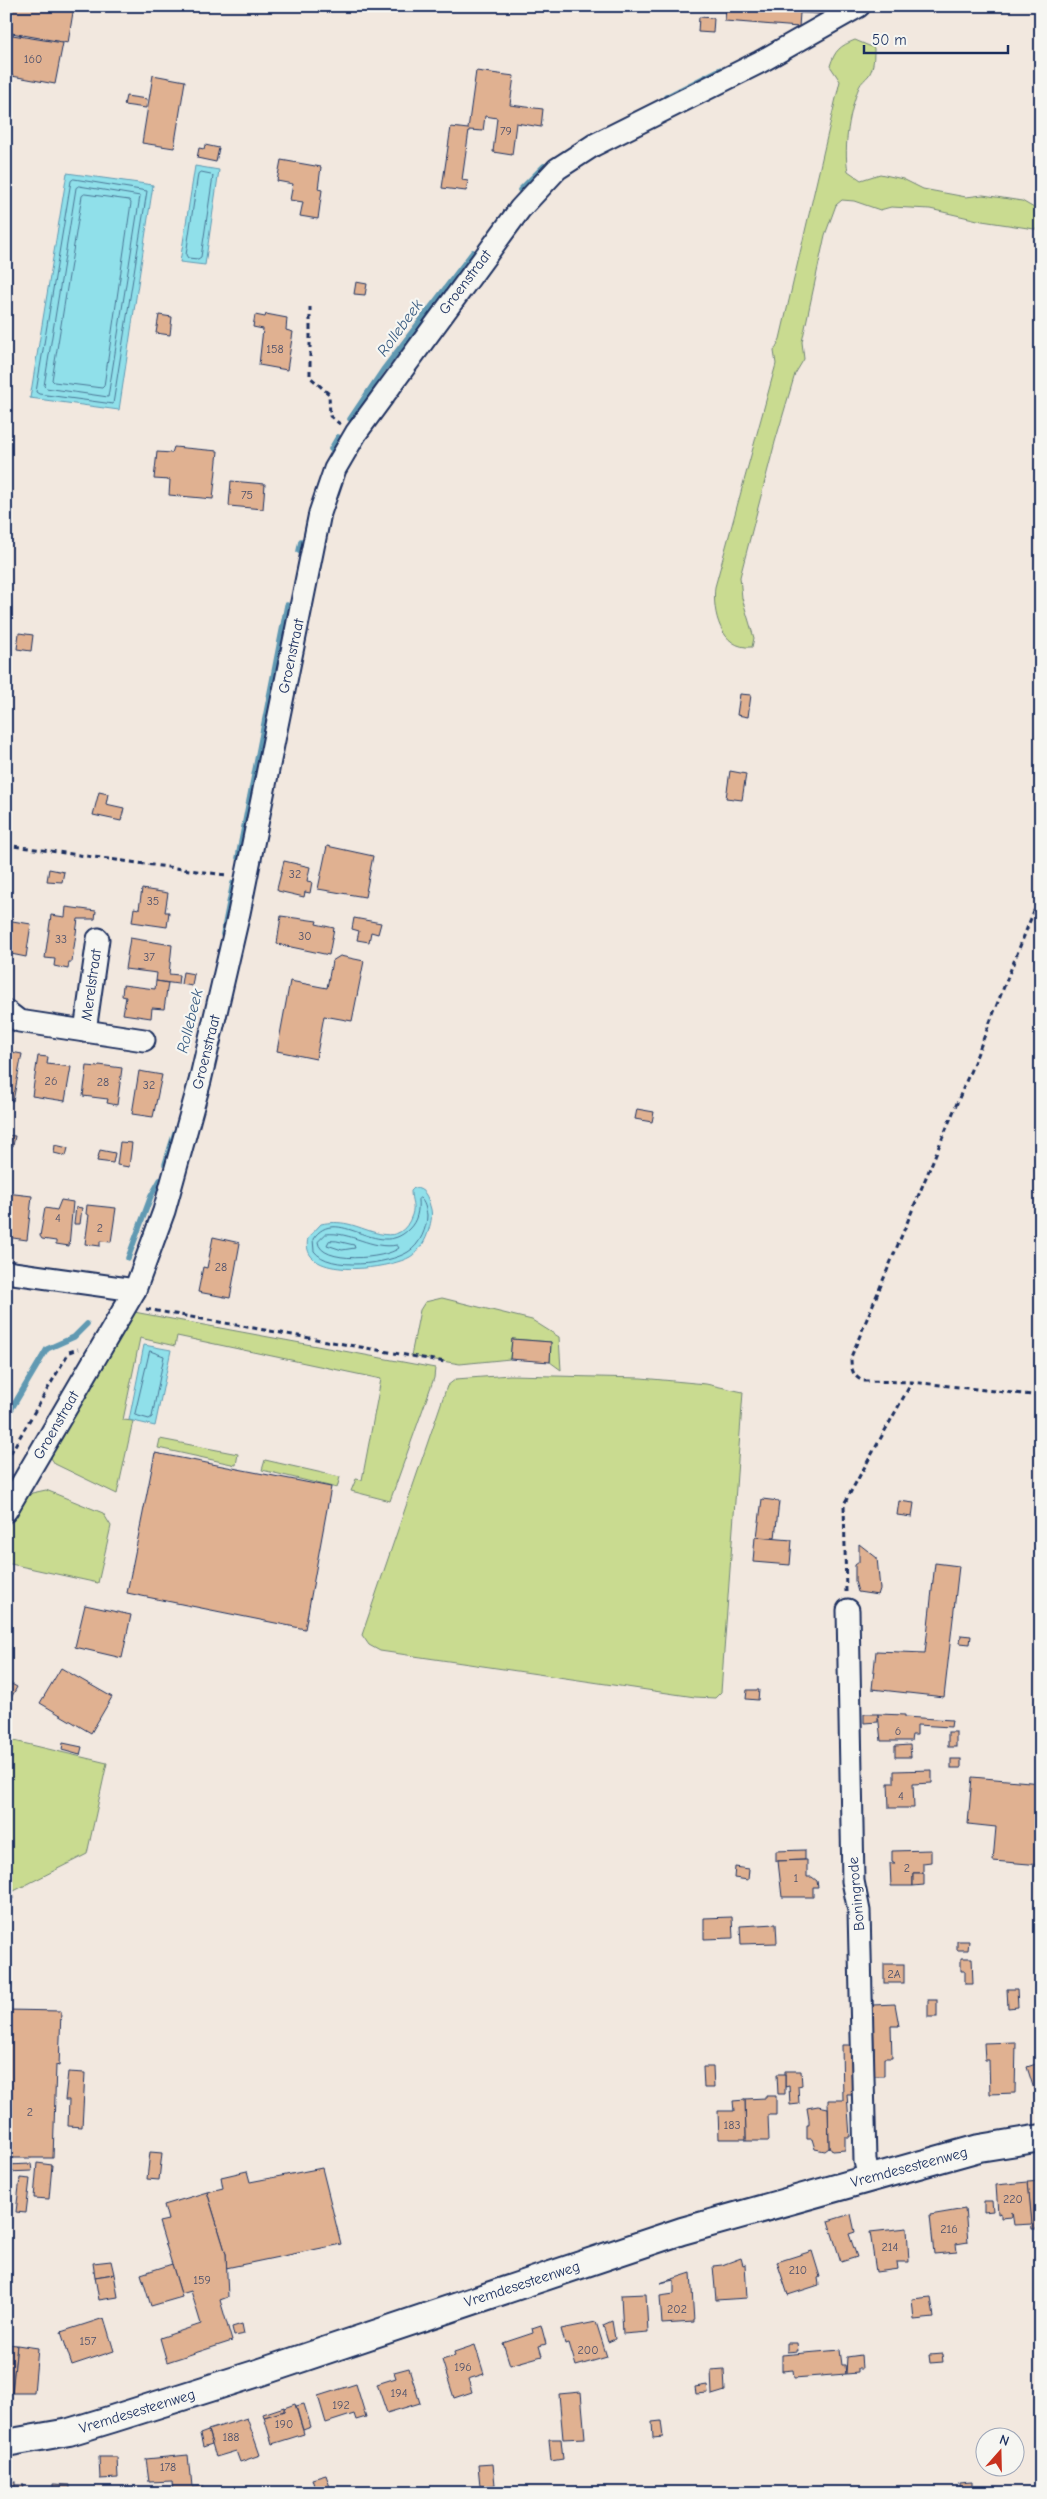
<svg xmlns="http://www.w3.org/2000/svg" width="1047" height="2499" font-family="'Comic Neue',sans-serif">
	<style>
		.green { fill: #c9db90; stroke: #728577 }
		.water { fill: #90e0ea; stroke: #6199b2 }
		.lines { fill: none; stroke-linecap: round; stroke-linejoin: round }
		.shore { stroke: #4a7696; stroke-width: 1 }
		.stream { stroke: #6199b2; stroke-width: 5.5 }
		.building { fill: #e0b191; stroke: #1b2f5e }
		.minor-casing { stroke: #1b2f5e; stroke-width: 25 }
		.tertiary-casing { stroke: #1b2f5e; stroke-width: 30 }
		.path { stroke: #1b2f5e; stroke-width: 3; stroke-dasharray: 5 4; stroke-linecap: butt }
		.minor { stroke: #f6f6f2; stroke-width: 21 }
		.tertiary { stroke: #f6f6f2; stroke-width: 26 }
		.labels { text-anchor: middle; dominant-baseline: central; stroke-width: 4.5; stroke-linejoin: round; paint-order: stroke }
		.number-label { font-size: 12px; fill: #4c506b }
		.street-label { font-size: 15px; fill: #1b2f5e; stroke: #f6f6f2 }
		.water-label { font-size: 16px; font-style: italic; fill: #385b81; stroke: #f6f6f2 }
	</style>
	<rect width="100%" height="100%" fill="#f2e8df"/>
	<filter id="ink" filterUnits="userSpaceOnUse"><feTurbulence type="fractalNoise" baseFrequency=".02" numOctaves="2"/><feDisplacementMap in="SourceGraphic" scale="10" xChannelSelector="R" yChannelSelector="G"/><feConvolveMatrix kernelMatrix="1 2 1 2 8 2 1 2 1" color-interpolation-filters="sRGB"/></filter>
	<g filter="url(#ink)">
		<!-- green -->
		<g class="green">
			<path d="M 855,40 L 874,48 C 874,57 874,67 869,75 C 866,79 861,82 859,87 C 850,110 843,146 848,171 L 861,180 L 880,174 L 903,179 L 923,189 L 966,197 L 983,195 L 1022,201 L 1041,212 L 1041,230 L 982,221 L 930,209 L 891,207 L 880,210 L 854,201 L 842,200 L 836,205 L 825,235 L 802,342 L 804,359 L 795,374 L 775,442 L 740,577 L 742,598 L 754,638 L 752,647 C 721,650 712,612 715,587 L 776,364 L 774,351 L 780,339 L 840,81 L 830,66 C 835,50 840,46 855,40 Z"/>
			<polygon points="442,1298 532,1320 559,1337 561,1370 550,1362 551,1342 512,1339 510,1359 460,1364 411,1356 420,1310 425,1302"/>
			<polygon points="134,1312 435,1368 434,1378 390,1501 351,1491 356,1479 362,1480 381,1379 177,1336 175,1346 140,1338 123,1420 133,1421 117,1494 55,1464 51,1458 53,1452"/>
			<polygon points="510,1375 641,1378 706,1384 743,1392 721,1692 715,1698 695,1697 380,1651 369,1645 362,1635 447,1386 456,1379"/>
			<polygon points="160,1439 238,1454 236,1465 158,1448"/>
			<polygon points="265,1460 340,1477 337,1488 262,1470"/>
			<polygon points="46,1490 103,1513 111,1526 98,1583 6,1563 6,1530 27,1498 32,1493"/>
			<polygon points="6,1739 107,1763 87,1854 6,1895"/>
		</g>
		<!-- water -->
		<g class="water">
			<polygon points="195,166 219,170 205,265 180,262"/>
			<polygon points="67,173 153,185 119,410 30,398"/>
			<path d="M 414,1188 C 425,1188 428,1198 430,1206 C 433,1214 431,1222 429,1229 C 426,1240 420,1251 410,1257 C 389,1269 298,1282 308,1238 L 321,1224 C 330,1222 339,1222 348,1224 C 371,1229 400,1250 412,1215 C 415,1206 411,1200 411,1191 Z"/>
			<polygon points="144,1345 171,1350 155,1426 129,1420"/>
		</g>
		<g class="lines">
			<!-- shore -->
			<g class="shore">
				<polygon points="201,172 211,174 213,176 201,257 198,259 188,258 186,255 198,174"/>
				<polygon points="74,179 147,191 113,404 39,394 36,392 71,181"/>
				<polygon points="79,186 140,196 108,397 46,388 44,386 76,188"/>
				<polygon points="85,194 129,200 131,203 104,386 102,388 54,382 52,380 82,196"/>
				<path d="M 420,1198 C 425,1202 426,1209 427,1215 C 427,1228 420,1245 408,1252 C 389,1264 329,1272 314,1251 L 313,1239 C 337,1203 378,1261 409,1229 C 417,1221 419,1211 418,1200 Z"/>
				<path d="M 326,1234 C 351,1231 371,1250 397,1245 L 399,1248 C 386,1259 320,1265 318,1242 Z"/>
				<polygon points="337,1241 354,1245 355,1248 342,1250 327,1245 329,1241"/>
				<polygon points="150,1351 164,1356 152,1417 149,1419 135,1415"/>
			</g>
			<!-- stream -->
			<g class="stream">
				<polyline points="666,97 721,69"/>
				<polyline points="520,190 544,166"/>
				<polyline points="350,419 383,370 473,252"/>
				<polyline points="331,449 338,437"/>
				<polyline points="299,551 301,541"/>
				<polyline points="238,858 287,605"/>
				<polyline points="223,934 233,883"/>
				<polyline points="165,1164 175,1132"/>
				<polyline points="128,1258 151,1196 160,1180"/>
				<polyline points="6,1418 47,1349 74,1337 87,1324"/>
			</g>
		</g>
		<!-- building -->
		<g class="building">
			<polygon points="6,6 74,6 68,43 6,32"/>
			<polygon points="726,6 822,6 821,14 800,13 799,27 725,21"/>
			<polygon points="699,17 714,18 713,33 698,32"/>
			<polygon points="6,34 63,43 55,84 12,76 6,116"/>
			<polygon points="476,71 514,76 510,105 543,109 541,127 516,123 512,155 493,152 497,118 485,116 483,131 469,130 462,180 468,181 466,191 442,188 451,127 468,129"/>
			<polygon points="153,75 185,81 174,148 142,143"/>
			<polygon points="126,96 147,99 146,108 124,105"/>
			<polygon points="205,145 219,148 216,162 197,158 199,148 204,149"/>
			<polygon points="281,160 321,167 318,189 322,190 318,219 300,216 303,202 290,200 293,184 277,181"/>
			<polygon points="356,282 367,284 365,295 354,294"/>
			<polygon points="266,314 287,318 286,330 293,332 287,370 259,365 263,329 253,327 255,315 265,317"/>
			<polygon points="159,315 172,317 170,335 156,333"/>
			<polygon points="174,447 218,451 213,499 169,495 170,480 154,479 157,452 172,453"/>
			<polygon points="231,481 265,484 263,509 229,506"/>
			<polygon points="19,633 33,635 31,651 17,649"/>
			<polygon points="740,694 751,695 748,717 737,715"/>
			<polygon points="730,771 746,774 742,800 726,798"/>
			<polygon points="99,792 108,794 106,804 124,808 121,821 93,815"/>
			<polygon points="327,846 373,856 365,897 318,889"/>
			<polygon points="284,861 310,867 307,881 312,882 310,893 305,892 304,897 278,891 277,889"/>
			<polygon points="49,869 64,872 62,882 47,881"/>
			<polygon points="142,889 168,893 165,912 169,912 167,927 132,922 134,908 139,909"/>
			<polygon points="66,907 96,911 95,919 78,919 72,962 69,962 68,969 54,966 55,959 45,958 51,915 65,917"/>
			<polygon points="281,916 317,921 316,924 334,928 329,955 277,944"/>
			<polygon points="354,918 381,923 378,934 371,932 369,942 357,940 359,931 352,929"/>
			<polygon points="6,920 31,924 26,957 6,953"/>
			<polygon points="130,938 172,945 169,974 179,975 178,984 156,981 157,973 125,969"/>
			<polygon points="340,956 364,961 352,1021 324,1016 316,1059 277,1051 290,981 327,988 332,961"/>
			<polygon points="183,972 194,974 192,986 181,984"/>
			<polygon points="156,981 168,983 164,1009 152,1008 151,1018 123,1014 126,997 122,996 123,985 155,989"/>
			<polygon points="6,1051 22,1054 13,1101 6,1100"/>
			<polygon points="38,1056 48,1057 47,1064 71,1067 65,1101 32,1096"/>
			<polygon points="99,1065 122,1068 117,1105 107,1103 108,1099 83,1096 87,1066 98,1067"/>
			<polygon points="139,1071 162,1075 153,1117 132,1114"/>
			<polygon points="637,1109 654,1112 652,1122 635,1119"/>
			<polygon points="6,1135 15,1136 13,1146 6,1146"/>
			<polygon points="120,1142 132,1143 129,1167 117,1165"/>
			<polygon points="55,1145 68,1148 66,1156 54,1153"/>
			<polygon points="100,1150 115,1153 113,1163 97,1161"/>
			<polygon points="6,1193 32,1196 27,1240 6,1237"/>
			<polygon points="61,1200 73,1202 69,1246 56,1244 56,1241 42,1239 40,1236 45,1208 57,1210"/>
			<polygon points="87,1205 116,1208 111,1242 100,1241 100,1246 85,1244 89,1215 86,1214"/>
			<polygon points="76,1207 82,1208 80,1224 74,1224"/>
			<polygon points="213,1237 240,1243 230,1298 198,1292 203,1267 207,1268"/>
			<polygon points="512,1339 551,1342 550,1362 510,1359"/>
			<polygon points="155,1453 331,1487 305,1629 127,1593"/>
			<polygon points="762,1499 779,1501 775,1538 757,1537"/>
			<polygon points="899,1501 914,1503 912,1517 897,1515"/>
			<polygon points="755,1537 792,1540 790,1565 753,1562"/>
			<polygon points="859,1544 877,1558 880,1589 878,1595 858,1592 855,1581 855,1565 859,1562"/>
			<polygon points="935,1563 959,1566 944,1697 872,1689 876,1651 925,1653"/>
			<polygon points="85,1605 131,1615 122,1658 75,1647"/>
			<polygon points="961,1635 971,1636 970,1644 960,1643"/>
			<polygon points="61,1668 112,1697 91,1733 40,1703"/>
			<polygon points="6,1681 17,1687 11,1698 6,1696"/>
			<polygon points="747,1690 759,1690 758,1700 746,1699"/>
			<polygon points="864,1714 878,1714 878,1722 864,1723"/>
			<polygon points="878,1714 905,1715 905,1717 952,1720 951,1727 917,1725 917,1735 912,1735 911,1741 881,1741"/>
			<rect x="948" y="1732" width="8" height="15"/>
			<polygon points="63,1743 82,1747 80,1755 62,1750"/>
			<polygon points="910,1745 911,1757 895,1757 895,1746"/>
			<rect x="951" y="1759" width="10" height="9"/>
			<polygon points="932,1770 932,1783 913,1784 914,1808 889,1808 888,1783 894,1783 894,1771"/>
			<polygon points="972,1777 1041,1783 1041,1865 993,1861 996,1827 968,1824"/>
			<polygon points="805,1850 805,1860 776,1861 776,1851"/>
			<polygon points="931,1850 931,1862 923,1863 923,1873 913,1873 913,1886 891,1886 890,1863 895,1863 892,1861 892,1851"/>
			<polygon points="807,1860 807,1877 812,1877 817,1881 818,1887 813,1887 813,1897 782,1897 778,1861"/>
			<polygon points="735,1867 749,1869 748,1880 734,1878"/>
			<polygon points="913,1873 924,1873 924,1885 913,1886"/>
			<polygon points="12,1887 13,1899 6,1900 6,1888"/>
			<polygon points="732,1917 733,1938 704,1939 704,1918"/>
			<polygon points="776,1924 777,1943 741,1944 740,1926"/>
			<polygon points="957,1941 969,1941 968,1950 957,1950"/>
			<polygon points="961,1958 972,1958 973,1984 965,1984 965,1971 961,1971"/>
			<rect x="884" y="1964" width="20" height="19"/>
			<polygon points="1007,1989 1017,1989 1018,2007 1008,2008"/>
			<rect x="928" y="2000" width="9" height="17"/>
			<polygon points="895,2004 899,2026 891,2026 892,2058 884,2058 884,2076 870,2076 870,2054 874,2054 873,2005"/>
			<polygon points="6,2010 61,2011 59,2066 56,2065 53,2158 6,2158"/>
			<polygon points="1016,2042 1015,2093 990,2094 989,2060 985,2060 984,2043"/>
			<polygon points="842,2045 856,2045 858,2094 847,2094 850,2137 845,2137 845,2150 833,2151 829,2148 828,2100 843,2100"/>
			<polygon points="1039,2063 1041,2101 1038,2102 1027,2067"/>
			<polygon points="703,2067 713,2067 714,2088 704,2088"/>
			<polygon points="785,2071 801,2071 802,2085 798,2086 799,2104 790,2105 789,2086 785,2087"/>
			<polygon points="68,2072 85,2073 82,2127 68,2126 69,2100 65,2100"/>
			<polygon points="777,2074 785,2074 785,2094 778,2094"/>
			<polygon points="766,2096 776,2096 776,2115 768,2115 769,2141 746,2141 745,2099 766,2098"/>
			<polygon points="745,2100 746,2139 719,2139 718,2111 734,2111 733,2101"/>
			<polygon points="818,2106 828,2108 829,2148 825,2151 815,2149 812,2139 807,2139 807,2125 809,2125 809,2120 807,2108"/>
			<polygon points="150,2152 162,2153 159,2180 147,2179"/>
			<polygon points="37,2163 52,2165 49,2199 34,2198"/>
			<polygon points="31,2164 32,2171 6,2172 6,2165"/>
			<polygon points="322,2168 341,2244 226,2268 226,2254 207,2192 223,2188 221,2177 247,2171 250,2182"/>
			<polygon points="20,2178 30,2179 26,2213 16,2212"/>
			<polygon points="1041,2181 1041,2229 1032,2229 1028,2182"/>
			<polygon points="1028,2182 1032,2224 1014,2225 1012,2212 1012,2217 1001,2218 1001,2213 998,2214 996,2185"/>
			<polygon points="207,2192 226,2254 228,2297 220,2300 232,2341 167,2362 160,2338 201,2324 191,2291 181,2294 159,2222 168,2220 164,2205"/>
			<polygon points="984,2201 992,2201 993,2211 984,2212"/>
			<polygon points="965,2209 968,2242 956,2244 957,2252 934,2254 930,2215"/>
			<polygon points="851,2214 855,2232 849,2234 857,2257 841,2262 828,2221"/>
			<polygon points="907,2228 909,2262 897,2262 898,2269 876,2272 870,2232"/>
			<polygon points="812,2251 820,2277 818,2278 819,2285 788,2295 777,2262"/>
			<polygon points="741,2258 743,2265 745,2264 747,2298 716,2300 713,2266 722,2265"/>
			<polygon points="111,2261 114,2274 95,2277 93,2263"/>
			<polygon points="172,2264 182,2297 151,2306 141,2274"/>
			<polygon points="691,2273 694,2322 662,2324 660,2296 674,2294 674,2280 660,2283"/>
			<polygon points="114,2274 118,2297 99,2300 95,2277"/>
			<polygon points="646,2294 648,2332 623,2334 621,2295"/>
			<polygon points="931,2297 934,2318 914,2320 912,2299"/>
			<polygon points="104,2318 114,2351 72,2365 61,2332"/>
			<polygon points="612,2321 615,2339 608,2342 603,2325"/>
			<polygon points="596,2322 607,2357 576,2366 569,2343 565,2344 561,2329"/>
			<polygon points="242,2324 244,2334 234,2336 232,2327"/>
			<polygon points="541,2325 546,2344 539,2346 542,2356 510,2365 503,2343 533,2333 532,2328"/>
			<polygon points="787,2343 797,2343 798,2351 787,2352"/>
			<polygon points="6,2344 17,2345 12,2393 6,2393"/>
			<polygon points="17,2345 38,2348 34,2393 12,2393"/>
			<polygon points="475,2345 484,2374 468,2379 472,2392 454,2398 442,2360 455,2356 454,2352"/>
			<polygon points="840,2350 842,2365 845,2365 846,2374 794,2378 793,2370 782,2371 782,2355"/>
			<polygon points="942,2354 943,2362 930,2363 929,2355"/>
			<polygon points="861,2355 862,2369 858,2369 858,2373 846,2374 847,2357"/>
			<polygon points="409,2368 420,2403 387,2413 377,2384 396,2378 394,2372"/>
			<polygon points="724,2369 725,2391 712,2395 711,2370"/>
			<polygon points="356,2384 366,2417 356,2420 354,2414 326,2423 318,2396"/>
			<polygon points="707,2385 708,2393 696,2394 695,2387"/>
			<polygon points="581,2392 585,2438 563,2439 559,2394"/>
			<polygon points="295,2404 304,2434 272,2444 264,2417 284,2411 284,2408"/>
			<polygon points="304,2404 311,2427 303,2430 296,2406"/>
			<polygon points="284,2407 284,2411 264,2417 263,2414"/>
			<polygon points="247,2418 260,2455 240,2462 236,2451 216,2457 208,2430"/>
			<polygon points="661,2421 663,2437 653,2438 652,2422"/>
			<polygon points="208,2431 212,2444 203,2447 200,2434"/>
			<polygon points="549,2439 561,2439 563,2459 551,2461"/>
			<polygon points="188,2455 190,2476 192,2476 193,2487 204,2486 204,2493 173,2493 172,2481 149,2482 146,2459"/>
			<polygon points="99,2457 117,2457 118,2478 100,2479"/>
			<polygon points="493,2464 495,2485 480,2486 478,2465"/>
			<polygon points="326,2475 330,2487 333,2486 335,2493 316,2492 312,2479"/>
			<rect x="6" y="2482" width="9" height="11"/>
			<polygon points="972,2482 972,2493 960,2493 959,2483"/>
			<polygon points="53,2484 70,2485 70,2493 32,2493 33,2489 53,2491"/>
			<polygon points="15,2485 24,2485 23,2493 15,2493"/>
		</g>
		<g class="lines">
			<!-- minor casing -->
			<g class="minor-casing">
				<g id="minor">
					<polyline points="6,1011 19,1021 144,1040"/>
					<polyline points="85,1031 98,939"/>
					<polyline points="6,1272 135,1290"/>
					<polyline points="6,1511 135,1290 164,1211 200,1081 239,913 320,513 335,469 356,433 520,209 557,169 594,145 760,62 859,6"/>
					<polyline points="848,1610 853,1881 859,1911 865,2161 869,2178"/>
				</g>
			</g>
			<!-- tertiary casing -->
			<g class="tertiary-casing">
				<polyline id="tertiary" points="6,2443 69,2432 112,2419 258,2373 682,2231 979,2148 1041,2138"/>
			</g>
			<!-- path -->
			<g class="path">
				<polyline points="310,307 310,377 329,394 330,416 340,424"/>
				<polyline points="6,845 226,875"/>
				<path d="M 1041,893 L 975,1060 L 851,1357 C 851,1368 852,1376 863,1381 L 912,1382 L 1041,1396"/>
				<polyline points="146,1309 445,1362"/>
				<polyline points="6,1461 69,1352 78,1349"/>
				<polyline points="846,1592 844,1504 912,1382"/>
			</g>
			<!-- minor -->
			<use href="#minor" class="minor"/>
			<!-- tertiary -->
			<use href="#tertiary" class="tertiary"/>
		</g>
	</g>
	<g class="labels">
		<!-- number labels -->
		<g class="number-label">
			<text x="33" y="59">160</text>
			<text x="506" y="131">79</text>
			<text x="275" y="349">158</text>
			<text x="247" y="495">75</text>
			<text x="295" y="874">32</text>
			<text x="153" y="901">35</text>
			<text x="305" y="936">30</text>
			<text x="61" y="939">33</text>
			<text x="149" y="957">37</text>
			<text x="51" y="1081">26</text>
			<text x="103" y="1082">28</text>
			<text x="149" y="1085">32</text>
			<text x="58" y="1218">4</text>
			<text x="100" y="1228">2</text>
			<text x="221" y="1267">28</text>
			<text x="898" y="1731">6</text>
			<text x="901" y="1796">4</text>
			<text x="907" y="1868">2</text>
			<text x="796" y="1878">1</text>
			<text x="894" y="1974">2A</text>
			<text x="30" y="2112">2</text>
			<text x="732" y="2125">183</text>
			<text x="1013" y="2199">220</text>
			<text x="949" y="2229">216</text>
			<text x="890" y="2247">214</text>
			<text x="798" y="2270">210</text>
			<text x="202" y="2280">159</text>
			<text x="677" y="2309">202</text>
			<text x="88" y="2341">157</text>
			<text x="588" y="2350">200</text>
			<text x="463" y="2367">196</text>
			<text x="399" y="2393">194</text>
			<text x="341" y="2405">192</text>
			<text x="284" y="2424">190</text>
			<text x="231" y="2437">188</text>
			<text x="168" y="2467">178</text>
		</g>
		<!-- street labels -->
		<g class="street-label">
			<text transform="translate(465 282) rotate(-53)">Groenstraat</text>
			<text transform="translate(291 656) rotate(-78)">Groenstraat</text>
			<text transform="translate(91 985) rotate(-82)">Merelstraat</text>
			<text transform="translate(206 1052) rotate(-76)">Groenstraat</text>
			<text transform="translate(56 1425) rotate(-60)">Groenstraat</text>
			<text transform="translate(856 1894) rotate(-95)">Boningrode</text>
			<text transform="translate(909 2167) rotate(-15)">Vremdesesteenweg</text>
			<text transform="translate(522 2284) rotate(-18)">Vremdesesteenweg</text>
			<text transform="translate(137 2411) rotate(-17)">Vremdesesteenweg</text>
		</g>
		<!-- water labels -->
		<g class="water-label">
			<text transform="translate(400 328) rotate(-54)">Rollebeek</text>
			<text transform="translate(190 1021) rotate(-76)">Rollebeek</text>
		</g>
	</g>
	<!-- margin -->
	<rect width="1047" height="2499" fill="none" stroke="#f6f6f2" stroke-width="25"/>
	<rect x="12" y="12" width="1022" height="2474" fill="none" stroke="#1b2f5e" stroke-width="2" filter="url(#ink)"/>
	<!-- north arrow -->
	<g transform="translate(1000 2452) rotate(20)"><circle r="24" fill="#f6f6f2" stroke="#9ea6b7"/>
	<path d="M0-4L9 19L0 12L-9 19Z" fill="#c8321e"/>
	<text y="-8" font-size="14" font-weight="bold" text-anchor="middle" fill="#1b2f5e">N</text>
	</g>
	<!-- scale -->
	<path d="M864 45v8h144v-8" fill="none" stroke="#1b2f5e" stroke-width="2.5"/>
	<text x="872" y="45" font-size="15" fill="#1b2f5e" stroke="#f6f6f2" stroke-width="4" paint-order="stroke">50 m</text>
</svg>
